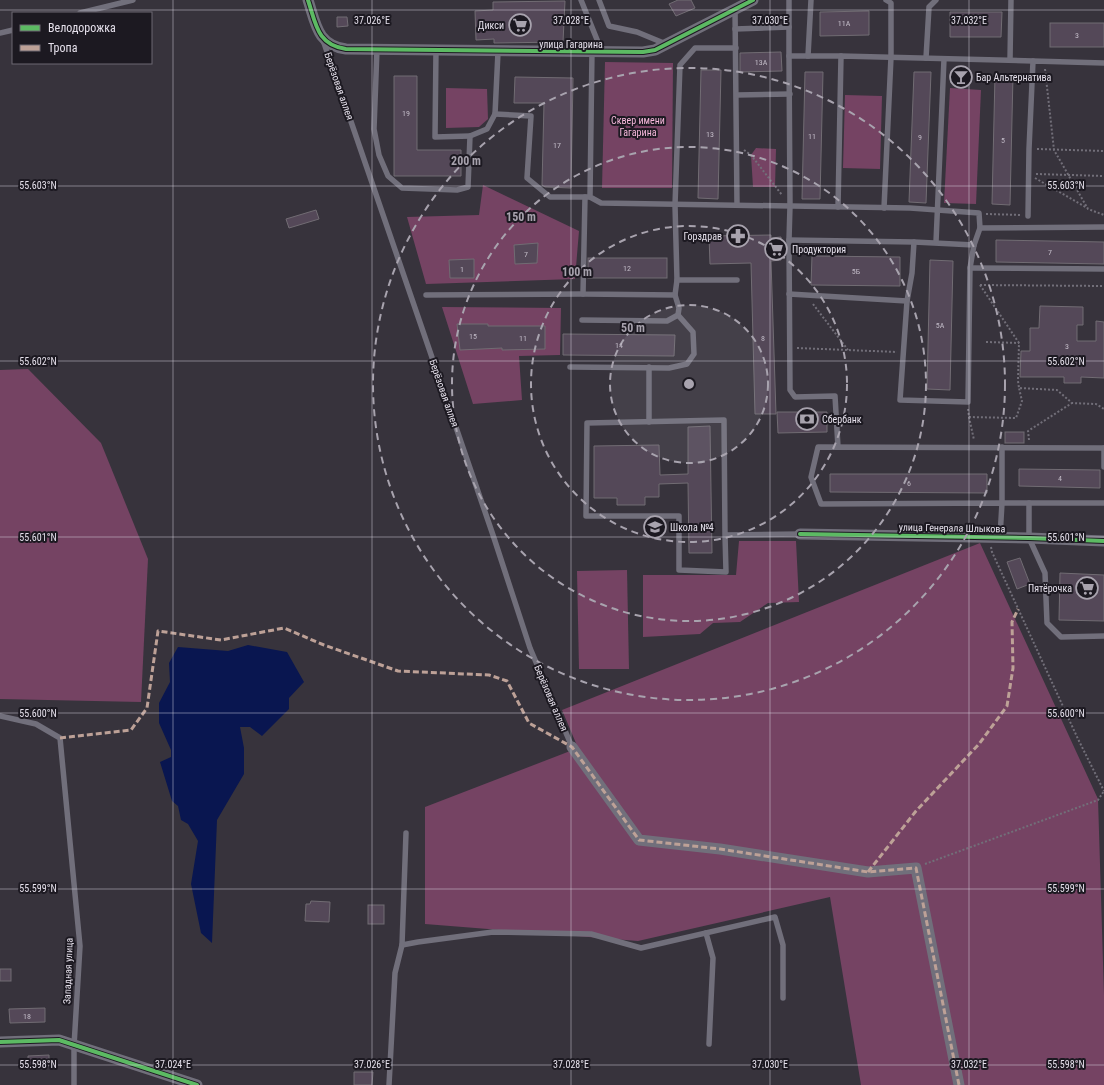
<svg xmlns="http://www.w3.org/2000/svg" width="1104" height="1085" font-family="'Roboto Condensed',sans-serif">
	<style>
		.green { fill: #754363 }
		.water { fill: #091650 }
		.building { fill: #544858; stroke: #716c73 }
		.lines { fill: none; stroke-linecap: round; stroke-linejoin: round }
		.path { stroke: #726f79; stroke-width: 2; stroke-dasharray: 2 2; stroke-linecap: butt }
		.lane { stroke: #716f7b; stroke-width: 5.5 }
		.street { stroke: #716f7b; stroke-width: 11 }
		.quiet { stroke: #bda197; stroke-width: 3; stroke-dasharray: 6 3; stroke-linecap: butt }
		.cycleway-casing { stroke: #1c1921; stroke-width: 6 }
		.cycleway { stroke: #5cba63; stroke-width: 4 }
		.ticks { fill: none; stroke: #e5e0eb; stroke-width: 1; stroke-opacity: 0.45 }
		.ring { fill: none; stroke: #a8a3ae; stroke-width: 2; stroke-dasharray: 7 5 }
		.labels { text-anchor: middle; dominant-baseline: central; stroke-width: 4; stroke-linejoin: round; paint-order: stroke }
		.number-label { font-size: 8px; fill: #c1bac6 }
		.poi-label { font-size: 10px; fill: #e5e0eb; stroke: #1c1921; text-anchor: start }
		.street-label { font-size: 10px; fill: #e5e0eb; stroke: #1c1921 }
		.park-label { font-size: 10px; fill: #f8b9dd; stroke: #1c1921 }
		.ticks-label { font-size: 10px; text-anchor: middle; fill: #e5e0eb; stroke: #1c1921; stroke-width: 4; stroke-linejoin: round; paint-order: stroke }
		.centre { fill: #a8a3ae; stroke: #1c1921; stroke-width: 2 }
		.ring-label { font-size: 12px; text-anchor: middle; font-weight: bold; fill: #a8a3ae; stroke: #1c1921; stroke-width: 4; stroke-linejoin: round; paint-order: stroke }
	</style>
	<rect width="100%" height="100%" fill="#37333c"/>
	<!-- green -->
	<g class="green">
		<polygon points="605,62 673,63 672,188 602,188"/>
		<polygon points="446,88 487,89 488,119 479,127 446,128"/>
		<polygon points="950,88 981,90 976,204 944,203"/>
		<polygon points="845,95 882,96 880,169 843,168"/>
		<polygon points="756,148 776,149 775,187 753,187 751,155"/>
		<polygon points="483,185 579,231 575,279 426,284 407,217 479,215"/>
		<polygon points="442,307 561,308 560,355 519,356 522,400 473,404"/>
		<polygon points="28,369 101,443 148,559 141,702 0,699 0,370"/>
		<polygon points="739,541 796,541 799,602 768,603 740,622 713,623 700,634 643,637 643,575 736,575"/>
		<polygon points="980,543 1098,799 1104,995 1104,1085 861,1085 830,897 638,941 425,924 425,807 578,748 562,710"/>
		<polygon points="627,570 629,669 579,669 577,571"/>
	</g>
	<!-- water -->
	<polygon class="water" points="248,645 287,652 304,682 289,698 289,709 262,736 250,727 240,727 244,748 244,774 217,820 212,943 201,933 191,884 198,841 188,824 181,820 178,806 172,801 160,762 171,757 171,750 159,723 159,703 170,682 169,663 178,647 228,651"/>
	<!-- building -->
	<g class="building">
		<polygon points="678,0 691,0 695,8 676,16 669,4"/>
		<polygon points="565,1 563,42 494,43 494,39 476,40 475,11 493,10 493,2"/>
		<polygon points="869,11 869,35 820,36 820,12"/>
		<polygon points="950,12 1002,12 1001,37 950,37"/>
		<polygon points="337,17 347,17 348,26 337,27"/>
		<rect x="1050" y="23" width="54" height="24"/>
		<polygon points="781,52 782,71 740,72 740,53"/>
		<polygon points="701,70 721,70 718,199 698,198"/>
		<polygon points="951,71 970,71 970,82 951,83"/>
		<polygon points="805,72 823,72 820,199 802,199"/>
		<polygon points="914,72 931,72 926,203 909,202"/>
		<polygon points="995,75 1013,75 1010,205 992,204"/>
		<polygon points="394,76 417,76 417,150 461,150 461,176 394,176"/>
		<polygon points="515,77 573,78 571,188 545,187 542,185 544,103 514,103"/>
		<polygon points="316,210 319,219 289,228 286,219"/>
		<polygon points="771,235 771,238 781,237 781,260 771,261 776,414 755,414 751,263 710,264 709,236"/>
		<polygon points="996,240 1104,242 1104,264 996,262"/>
		<polygon points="538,243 537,263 515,264 514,245"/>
		<polygon points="812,256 900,257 900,286 811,285"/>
		<rect x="588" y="258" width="79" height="20"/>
		<polygon points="474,259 474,278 450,278 449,260"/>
		<polygon points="930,260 953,261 950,390 927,389"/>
		<polygon points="1040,306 1083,307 1083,325 1077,325 1077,341 1096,341 1096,321 1104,322 1104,378 1081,377 1081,383 1064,383 1064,377 1020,377 1021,351 1030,351 1030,328 1039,328"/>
		<polygon points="457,324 488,324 488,326 545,326 545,349 502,350 502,348 460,350"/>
		<polygon points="563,334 675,335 674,356 563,355"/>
		<polygon points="777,412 827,412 827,432 778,433"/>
		<polygon points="710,426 712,553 689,553 688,483 659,484 659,497 645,497 645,505 617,505 617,498 594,498 594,446 659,445 660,475 688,474 688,427"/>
		<rect x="1005" y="432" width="19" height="11"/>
		<polygon points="1019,469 1100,470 1100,488 1019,486"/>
		<polygon points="830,474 987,474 987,493 830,492"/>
		<polygon points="1020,558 1030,584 1017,589 1007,562"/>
		<polygon points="1060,573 1104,575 1104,621 1059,620"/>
		<polygon points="311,901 330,902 329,922 305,921 306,904 310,904"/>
		<rect x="368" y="905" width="16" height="19"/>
		<rect x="0" y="969" width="11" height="12"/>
		<polygon points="45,1008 45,1022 10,1023 9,1009"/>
		<polygon points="49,1055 49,1066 28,1066 28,1056"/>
		<polygon points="354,1072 373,1072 372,1085 354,1085"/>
	</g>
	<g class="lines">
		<!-- path -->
		<g class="path">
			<polyline points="1045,69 1054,150 1088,209 1104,215"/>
			<polyline points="1037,149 1104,151"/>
			<polyline points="744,150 751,155 782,195"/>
			<polyline points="1036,174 1104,176"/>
			<polyline points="1035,178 1087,208"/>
			<polyline points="986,214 1022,215"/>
			<polyline points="980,285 1019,343 1018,381 1019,388 1057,390 1072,403 1096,404 1104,409"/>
			<polyline points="980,285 1104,286"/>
			<polyline points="813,304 848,350"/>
			<polyline points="986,342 1019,343"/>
			<polyline points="797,348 897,352"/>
			<polyline points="968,409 969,417 1016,418 1022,401 1019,388"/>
			<polyline points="969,417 974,440"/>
			<polyline points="1029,440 1028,431 1072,403"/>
			<polyline points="991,547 992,552 1078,739 1104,791"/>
			<polyline points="925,864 1098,800 1104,791"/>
		</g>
		<!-- lane -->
		<g class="lane">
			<polyline points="581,0 602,52"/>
			<polyline points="599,0 609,26 637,32 666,44"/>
			<polyline points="789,0 789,56 841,56"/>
			<polyline points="735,9 737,205"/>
			<polyline points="80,13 133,0"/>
			<polyline points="735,29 789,27"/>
			<polyline points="0,33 13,30"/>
			<polyline points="323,40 494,538 530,648 572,747"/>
			<polyline points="736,48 695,48 680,65 675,205 677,280 737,280"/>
			<polyline points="377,49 374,129 379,155 388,176 402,188 457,190 468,187 470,136 487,129 495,114 498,52"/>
			<polyline points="436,50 435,137 470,136"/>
			<polyline points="592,51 590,197 601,203 910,208 979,213 980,228 974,245 970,268 968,402 900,400 907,301 912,273 914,242"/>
			<polyline points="789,56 790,206 789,240 790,390 795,397 835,396 838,447"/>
			<polyline points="808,56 811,0"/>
			<polyline points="926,58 929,7 936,0"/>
			<polyline points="1010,60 1011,0"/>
			<polyline points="737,95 790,94"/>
			<polyline points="495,114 531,116 527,178 550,197 588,197"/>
			<polyline points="585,197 583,294 675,295 677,280"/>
			<polyline points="838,207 841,56 1033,61"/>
			<polyline points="884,208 891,57 891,3 886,0"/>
			<polyline points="1028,216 1029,149 1033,61 1104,63"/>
			<polyline points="980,228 1104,227"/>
			<polyline points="789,240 914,242 974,245"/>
			<polyline points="936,242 944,59"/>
			<polyline points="970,268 1104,269"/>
			<polyline points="789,294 907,301"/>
			<polyline points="426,295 583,294"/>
			<polyline points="582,320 667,321 678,315 679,308 675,295"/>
			<polyline points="570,367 669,368 687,364 694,354 693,332 678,315"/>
			<polyline points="649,422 649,367"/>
			<polyline points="1002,447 1002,503 1029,503 1029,538 1045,573 1047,623 1061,637 1104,636"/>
			<polyline points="1104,448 1104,467"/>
			<polyline points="1029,503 1104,503"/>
			<polyline points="725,535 724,420 587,423 586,516 679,516 679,570 726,572 725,535 800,534"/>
			<polyline points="1000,537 1002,503 821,504 811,477 818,447 1104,448"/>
			<polyline points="0,716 36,724 60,738 80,946 74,1046 74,1085"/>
			<polyline points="706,933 713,958 709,1044"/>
			<polyline points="402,945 418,942 493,932 591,934 641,948 775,917 783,945 783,998"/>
			<polyline points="389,1085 395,973 402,945 406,833"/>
		</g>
		<!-- street -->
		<g class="street">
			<path d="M 308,0 C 316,24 317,45 346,49 L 643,52 L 655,50 L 753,0"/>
			<polyline points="800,534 1029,538 1104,541"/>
			<polyline points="572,747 639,840 720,849 868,872 916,868 959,1085"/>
			<polyline points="0,1042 59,1040 197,1085"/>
		</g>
		<!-- quiet -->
		<g class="quiet">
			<polyline points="60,738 131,730 147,708 158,631 221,640 284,628 324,645 398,671 489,675 507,681 529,723 572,747 639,840 720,849 868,872 916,868 959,1085"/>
			<polyline points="868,872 916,811 979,744 1007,706 1013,668 1012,622 1018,609"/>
		</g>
		<!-- cycleway casing -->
		<g class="cycleway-casing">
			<g id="cycleway">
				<path d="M 308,0 C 316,24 317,45 346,49 L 643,52 L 655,50 L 753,0"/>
				<polyline points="800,534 1029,538 1104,541"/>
				<polyline points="0,1042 59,1040 197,1085"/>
			</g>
		</g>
		<!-- cycleway -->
		<use href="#cycleway" class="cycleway"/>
	</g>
	<!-- ticks -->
	<path class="ticks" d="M 173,0 L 173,1085M 372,0 L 372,1085M 571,0 L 571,1085M 770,0 L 770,1085M 969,0 L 969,1085M 0,10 L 1104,10M 0,186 L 1104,186M 0,361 L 1104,361M 0,537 L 1104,537M 0,713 L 1104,713M 0,889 L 1104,889M 0,1065 L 1104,1065"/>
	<!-- distance rings -->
	<circle cx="689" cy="384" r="79" fill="#a8a3ae" fill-opacity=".12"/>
	<g class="ring">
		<circle cx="689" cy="384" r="79"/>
		<circle cx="689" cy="384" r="158"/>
		<circle cx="689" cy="384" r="237"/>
		<circle cx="689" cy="384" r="316"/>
	</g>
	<!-- icons -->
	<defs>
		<g id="supermarket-ring" transform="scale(1.15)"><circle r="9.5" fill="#1c1921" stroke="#a8a3ae" stroke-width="1.5"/><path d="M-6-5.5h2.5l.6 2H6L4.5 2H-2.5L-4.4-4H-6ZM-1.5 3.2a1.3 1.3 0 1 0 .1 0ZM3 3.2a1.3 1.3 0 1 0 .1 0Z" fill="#a8a3ae"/></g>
		<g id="bar-ring" transform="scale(1.15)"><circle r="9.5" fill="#1c1921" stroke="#a8a3ae" stroke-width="1.5"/><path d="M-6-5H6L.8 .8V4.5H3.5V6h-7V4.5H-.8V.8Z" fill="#a8a3ae"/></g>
		<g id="pharmacy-ring" transform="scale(1.15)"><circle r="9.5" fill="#1c1921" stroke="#a8a3ae" stroke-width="1.5"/><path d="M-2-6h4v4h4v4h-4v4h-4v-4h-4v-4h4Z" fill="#a8a3ae"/></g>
		<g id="bank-ring" transform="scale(1.15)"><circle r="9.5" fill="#1c1921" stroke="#a8a3ae" stroke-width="1.5"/><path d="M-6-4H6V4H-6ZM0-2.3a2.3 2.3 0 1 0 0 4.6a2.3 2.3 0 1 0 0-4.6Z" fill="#a8a3ae"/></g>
		<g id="school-ring" transform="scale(1.15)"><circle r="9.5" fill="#1c1921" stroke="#a8a3ae" stroke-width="1.5"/><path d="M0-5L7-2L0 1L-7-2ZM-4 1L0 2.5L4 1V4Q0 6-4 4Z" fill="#a8a3ae"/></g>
	</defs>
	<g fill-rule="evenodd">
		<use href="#supermarket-ring" x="520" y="25"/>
		<use href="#bar-ring" x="961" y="77"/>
		<use href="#pharmacy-ring" x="738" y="236"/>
		<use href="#supermarket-ring" x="776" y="249"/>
		<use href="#bank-ring" x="807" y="419"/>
		<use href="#school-ring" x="655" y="527"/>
		<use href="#supermarket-ring" x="1087" y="588"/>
	</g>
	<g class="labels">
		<!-- number labels -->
		<g class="number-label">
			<text x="844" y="23">11А</text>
			<text x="1077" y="35">3</text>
			<text x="761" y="62">13А</text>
			<text x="406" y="113">19</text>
			<text x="710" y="134">13</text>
			<text x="812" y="136">11</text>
			<text x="920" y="137">9</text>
			<text x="1003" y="140">5</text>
			<text x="557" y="145">17</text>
			<text x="1050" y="252">7</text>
			<text x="526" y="254">7</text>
			<text x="627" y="268">12</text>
			<text x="462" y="269">1</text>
			<text x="856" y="271">5Б</text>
			<text x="940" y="325">5А</text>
			<text x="473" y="336">15</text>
			<text x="523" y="338">11</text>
			<text x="763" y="338">8</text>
			<text x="619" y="345">14</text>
			<text x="1067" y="346">3</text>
			<text x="1060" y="478">4</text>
			<text x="909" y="483">6</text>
			<text x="27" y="1016">18</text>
		</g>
		<!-- poi labels -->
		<g class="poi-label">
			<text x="504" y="25" text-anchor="end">Дикси</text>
			<text x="976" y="77">Бар Альтернатива</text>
			<text x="722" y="236" text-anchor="end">Горздрав</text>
			<text x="792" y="249">Продуктория</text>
			<text x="822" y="419">Сбербанк</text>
			<text x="670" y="527">Школа №4</text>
			<text x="1072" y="588" text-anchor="end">Пятёрочка</text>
		</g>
		<!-- street labels -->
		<g class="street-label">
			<text x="571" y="44">улица Гагарина</text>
			<text transform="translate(339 86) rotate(71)">Берёзовая аллея</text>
			<text transform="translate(444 393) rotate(71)">Берёзовая аллея</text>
			<text transform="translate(952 528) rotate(1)">улица Генерала Шлыкова</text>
			<text transform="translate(551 698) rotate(67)">Берёзовая аллея</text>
			<text transform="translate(68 971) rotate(-88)">Западная улица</text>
		</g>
		<!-- park labels -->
		<g class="park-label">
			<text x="638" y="120">Сквер имени<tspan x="638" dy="12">Гагарина</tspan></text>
		</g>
	</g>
	<g class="ticks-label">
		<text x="372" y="24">37.026°E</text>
		<text x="571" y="24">37.028°E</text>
		<text x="770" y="24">37.030°E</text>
		<text x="969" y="24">37.032°E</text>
		<text x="38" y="189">55.603°N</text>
		<text x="1066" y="189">55.603°N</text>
		<text x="38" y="365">55.602°N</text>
		<text x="1066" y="365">55.602°N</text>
		<text x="38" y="541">55.601°N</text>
		<text x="1066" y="541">55.601°N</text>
		<text x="38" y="717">55.600°N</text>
		<text x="1066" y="717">55.600°N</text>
		<text x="38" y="892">55.599°N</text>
		<text x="1066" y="892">55.599°N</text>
		<text x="38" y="1068">55.598°N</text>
		<text x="1066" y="1068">55.598°N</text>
		<text x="173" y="1068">37.024°E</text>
		<text x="372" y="1068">37.026°E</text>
		<text x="571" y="1068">37.028°E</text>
		<text x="770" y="1068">37.030°E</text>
		<text x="969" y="1068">37.032°E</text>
	</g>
	<circle cx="689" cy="384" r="6" class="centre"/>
	<g class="ring-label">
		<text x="466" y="165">200 m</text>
		<text x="521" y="221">150 m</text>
		<text x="577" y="276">100 m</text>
		<text x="633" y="332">50 m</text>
	</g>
	<!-- legend -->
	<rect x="12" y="12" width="140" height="52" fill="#1c1921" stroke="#6c6972"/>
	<rect x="20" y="25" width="20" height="6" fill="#5cba63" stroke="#6c6972"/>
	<text x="48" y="32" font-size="12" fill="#e5e0eb">Велодорожка</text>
	<rect x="20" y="45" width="20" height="6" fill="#bda197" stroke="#6c6972"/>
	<text x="48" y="52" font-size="12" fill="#e5e0eb">Тропа</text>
</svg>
